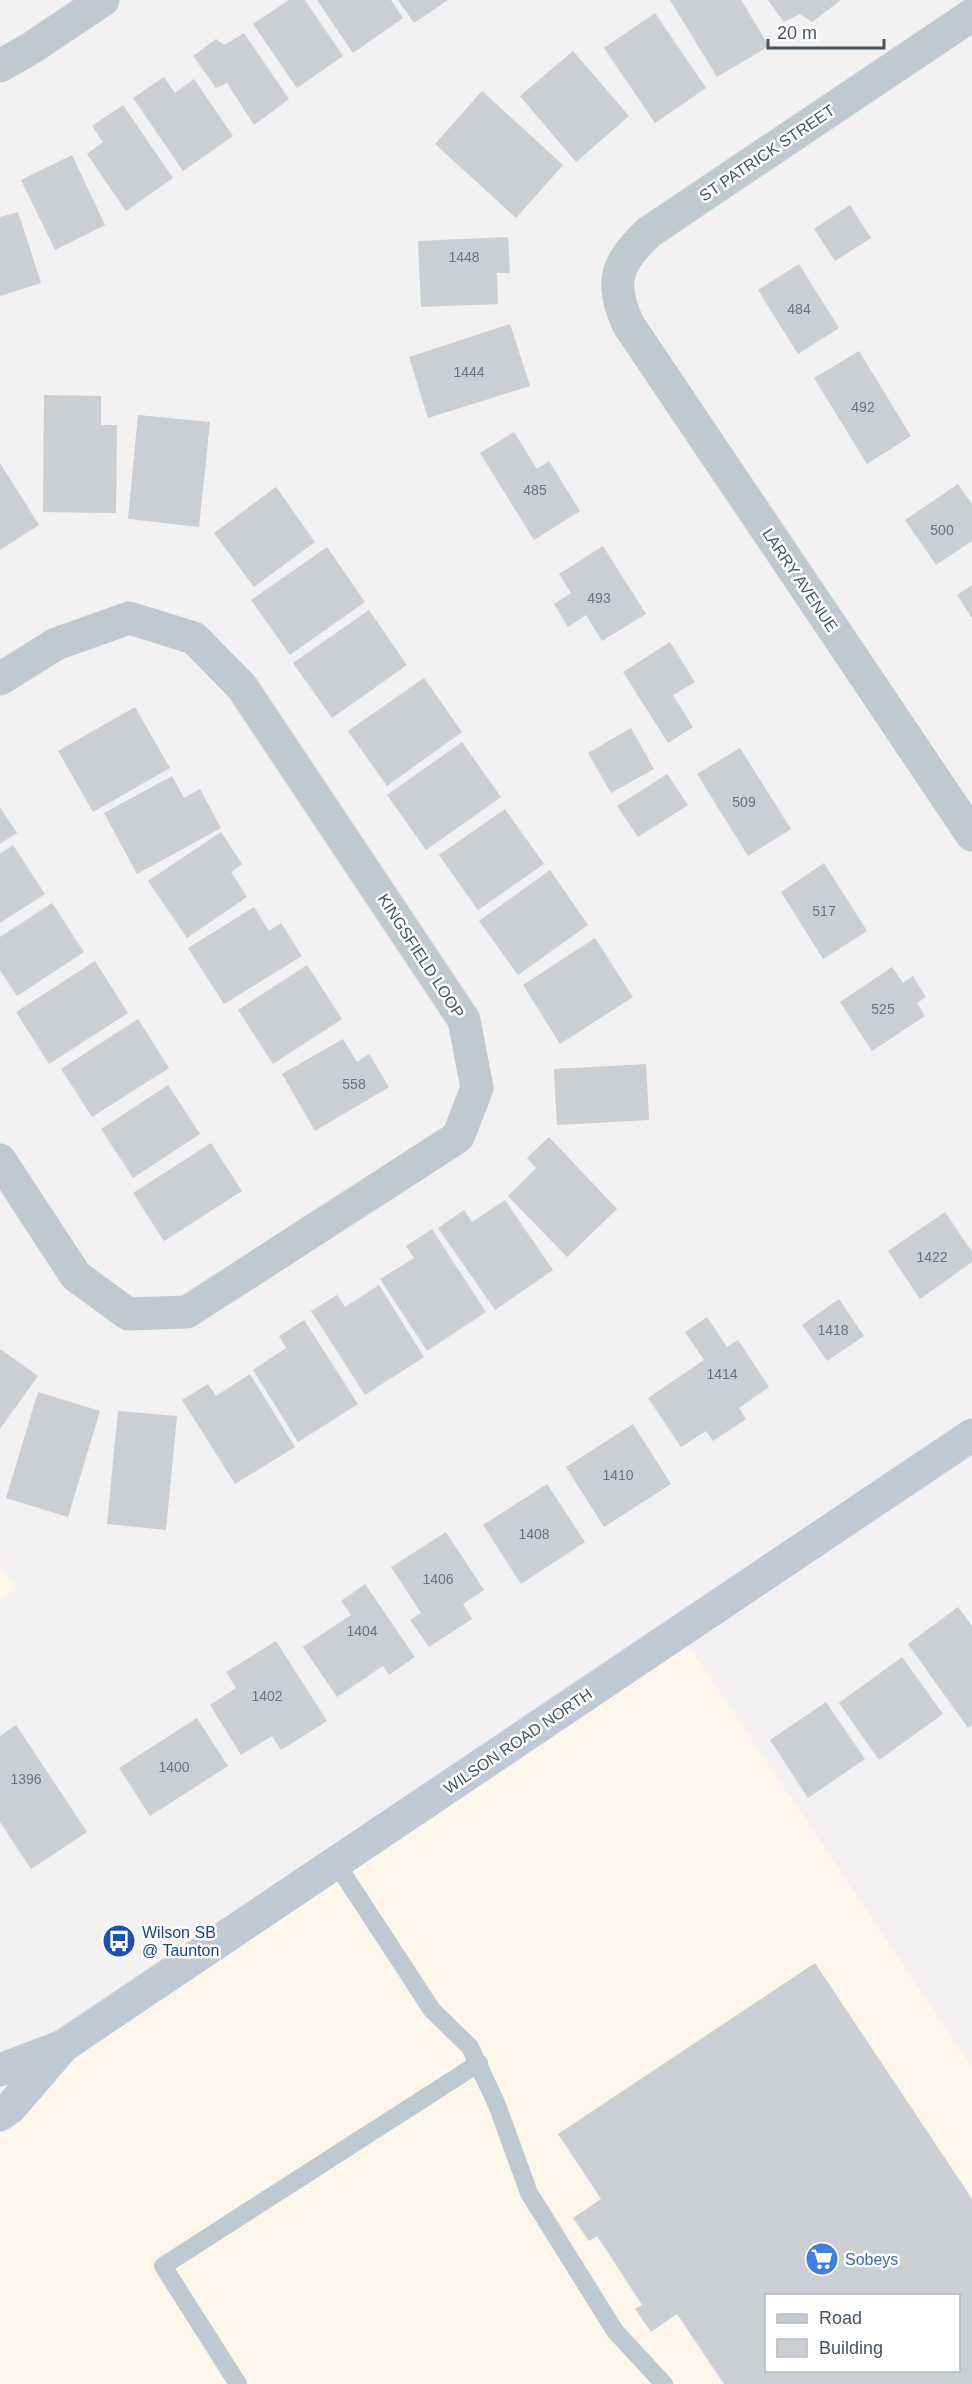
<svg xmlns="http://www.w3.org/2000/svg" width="972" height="2384" font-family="Arial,sans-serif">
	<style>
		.commercial { fill: #fdf7eb; fill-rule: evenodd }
		.building { fill: #cbced3; fill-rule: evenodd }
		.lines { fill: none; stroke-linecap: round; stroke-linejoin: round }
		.lane { stroke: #bfc9d0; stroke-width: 18 }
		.street { stroke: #bfc9d0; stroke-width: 33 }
		.secondary { stroke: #bfcad5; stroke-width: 33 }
		.labels { text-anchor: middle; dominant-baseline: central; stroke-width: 5; stroke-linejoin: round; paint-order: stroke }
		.number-label { font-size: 14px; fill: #69737c }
		.street-label { font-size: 16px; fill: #48555f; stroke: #fff }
		.transit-label { font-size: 16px; fill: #164399; stroke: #fff; text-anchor: start }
		.shop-label { font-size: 16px; fill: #366cbe; stroke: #fff; text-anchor: start }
	</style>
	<rect width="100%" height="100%" fill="#f3f1f1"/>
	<!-- commercial -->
	<g class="commercial">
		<polygon points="0,1564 16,1588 0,1600"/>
		<path d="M 674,1624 L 972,2067 L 972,2384 L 0,2384 L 0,2102 ZM 766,2296 L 958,2296 L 958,2370 L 766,2370 Z"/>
	</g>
	<!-- building -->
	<g class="building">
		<polygon points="289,0 305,0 343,56 297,88 253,24"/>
		<polygon points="317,0 391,0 403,18 353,53"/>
		<polygon points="398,0 448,0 414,23"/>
		<polygon points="670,0 741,0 769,46 717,77"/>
		<polygon points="768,0 841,0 812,22 800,14 784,22"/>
		<polygon points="655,13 706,88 655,123 604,48"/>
		<polygon points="244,33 289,99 254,125 227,83 216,88 193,56 216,39 224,45"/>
		<polygon points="573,51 629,116 576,162 520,96"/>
		<polygon points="164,77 175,93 194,79 233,136 183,171 133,98"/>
		<polygon points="482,91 563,165 516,218 435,144"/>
		<polygon points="123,105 173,178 126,211 87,154 103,142 92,126"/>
		<polygon points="72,155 105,225 55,250 21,180"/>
		<polygon points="850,205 871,238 835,261 814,229"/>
		<polygon points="18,212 41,283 0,296 0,217"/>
		<polygon points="508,237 510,273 497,273 498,304 421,307 418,241"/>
		<polygon points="799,264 839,328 798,354 758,290"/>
		<polygon points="510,324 530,386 428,418 409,357"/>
		<polygon points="859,351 911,436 867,464 814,378"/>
		<polygon points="44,395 101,396 101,425 117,425 116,513 43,512"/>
		<polygon points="138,415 210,422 199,527 128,519"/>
		<polygon points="514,432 537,469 549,461 580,511 534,540 480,453"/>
		<polygon points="0,463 39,525 0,550"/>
		<polygon points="958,484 972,504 972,541 936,565 905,520"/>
		<polygon points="276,487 315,542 254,587 214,533"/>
		<polygon points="603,546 646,614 602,641 586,615 568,627 554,604 571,593 559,574"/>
		<polygon points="327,547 365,602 290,655 251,600"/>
		<polygon points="972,585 972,618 957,595"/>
		<polygon points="369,610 407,665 332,718 293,663"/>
		<polygon points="670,642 695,682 673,695 693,727 668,743 623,672"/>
		<polygon points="424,678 462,732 387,786 348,731"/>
		<polygon points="135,707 170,768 93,812 58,751"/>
		<polygon points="631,728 654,769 611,793 588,753"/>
		<polygon points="462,742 501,797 426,850 387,795"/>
		<polygon points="740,748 791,829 748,856 697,774"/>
		<polygon points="667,774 688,805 638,837 617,806"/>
		<polygon points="172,776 184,798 200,789 221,828 137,874 104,813"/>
		<polygon points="0,807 17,833 0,844"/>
		<polygon points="505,809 544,864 478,910 439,855"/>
		<polygon points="221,832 242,864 231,872 247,897 187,938 148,881"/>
		<polygon points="13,845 45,894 0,923 0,854"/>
		<polygon points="824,863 867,931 823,959 781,892"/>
		<polygon points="550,870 588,925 518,975 479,921"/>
		<polygon points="52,903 84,952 17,996 0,970 0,937"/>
		<polygon points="254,907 269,931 281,923 302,956 224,1004 188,948"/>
		<polygon points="595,938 633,997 560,1044 523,985"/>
		<polygon points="95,961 128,1013 49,1064 16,1012"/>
		<polygon points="307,965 342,1019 273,1064 238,1010"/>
		<polygon points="892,967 903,983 913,976 926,997 917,1003 925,1016 872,1051 840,1002"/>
		<polygon points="138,1019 169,1068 92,1117 61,1069"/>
		<polygon points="343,1039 357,1062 369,1054 389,1087 315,1131 282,1074"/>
		<polygon points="646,1064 649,1120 557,1125 554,1069"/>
		<polygon points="168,1085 200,1134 133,1178 101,1129"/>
		<polygon points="549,1137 617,1209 567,1257 508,1196 536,1168 527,1158"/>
		<polygon points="211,1143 242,1191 164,1241 133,1193"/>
		<polygon points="505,1200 553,1270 495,1310 438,1228 464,1210 472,1222"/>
		<polygon points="945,1212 972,1252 972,1262 920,1299 888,1251"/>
		<polygon points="432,1229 486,1312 427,1351 380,1279 414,1258 406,1246"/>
		<polygon points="379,1285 424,1357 365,1395 311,1311 337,1295 345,1307"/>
		<polygon points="839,1299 864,1336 827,1361 802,1325"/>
		<polygon points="707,1317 727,1347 738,1340 769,1387 739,1408 746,1419 713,1441 706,1431 681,1447 648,1398 704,1360 685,1332"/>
		<polygon points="304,1320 358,1404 298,1442 253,1370 286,1348 279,1336"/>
		<polygon points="0,1349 38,1376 0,1429"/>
		<polygon points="250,1374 295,1447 235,1484 182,1400 208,1384 216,1396"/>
		<polygon points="38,1392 100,1411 68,1517 6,1498"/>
		<polygon points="118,1411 177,1416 166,1530 107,1524"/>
		<polygon points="633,1424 671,1484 604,1527 566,1467"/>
		<polygon points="547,1484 585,1542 521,1584 483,1525"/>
		<polygon points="446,1532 484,1590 463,1604 472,1619 429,1647 410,1620 421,1613 391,1567"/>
		<polygon points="365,1584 415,1657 389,1675 383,1666 337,1697 303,1647 351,1615 341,1601"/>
		<polygon points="958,1607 972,1626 972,1725 968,1728 908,1644"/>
		<polygon points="276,1641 327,1721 281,1750 272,1736 241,1755 210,1705 236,1688 226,1672"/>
		<polygon points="902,1657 943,1714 879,1760 839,1703"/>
		<polygon points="826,1702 865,1759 808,1798 770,1740"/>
		<polygon points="197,1718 228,1766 150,1816 119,1768"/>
		<polygon points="16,1725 87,1832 31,1869 0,1822 0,1736"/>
		<path d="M 815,1963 L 972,2199 L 972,2384 L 724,2384 L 677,2314 L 651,2332 L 635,2309 L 642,2305 L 597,2236 L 589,2241 L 573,2218 L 601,2199 L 558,2134 ZM 766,2296 L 958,2296 L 958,2370 L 766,2370 Z"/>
	</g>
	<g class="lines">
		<!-- lane -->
		<g class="lane">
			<polyline points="336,1863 432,2010 470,2047 497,2105 529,2193 615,2331 664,2384"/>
			<polyline points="238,2384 163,2266 479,2063"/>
		</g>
		<!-- street -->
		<g class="street">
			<path d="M 972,15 L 649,232 C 616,263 609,282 628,324 L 972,835"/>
			<polyline points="0,66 33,47 103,0"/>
			<polyline points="0,679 56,644 129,618 194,638 242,687 464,1020 477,1088 458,1137 187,1312 128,1314 76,1276 0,1160"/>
		</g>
		<!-- secondary -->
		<g class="secondary">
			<polyline points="0,2070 63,2046 972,1435"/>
			<polyline points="0,2115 10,2108 60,2050"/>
		</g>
	</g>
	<!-- icons -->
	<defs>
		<g id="bus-disc" transform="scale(1.725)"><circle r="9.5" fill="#1a4fb4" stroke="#fff"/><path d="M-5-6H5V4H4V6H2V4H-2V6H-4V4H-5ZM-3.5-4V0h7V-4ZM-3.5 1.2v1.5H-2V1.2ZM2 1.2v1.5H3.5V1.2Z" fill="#fff"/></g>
		<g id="supermarket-disc" transform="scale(1.725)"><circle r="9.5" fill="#3f7fe0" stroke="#fff"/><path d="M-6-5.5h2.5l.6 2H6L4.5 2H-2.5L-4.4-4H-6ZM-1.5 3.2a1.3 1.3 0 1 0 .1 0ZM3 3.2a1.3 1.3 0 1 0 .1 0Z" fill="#fff"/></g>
	</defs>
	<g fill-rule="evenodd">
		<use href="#bus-disc" x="119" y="1941"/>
		<use href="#supermarket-disc" x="822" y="2259"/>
	</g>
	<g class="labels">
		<!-- number labels -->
		<g class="number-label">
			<text x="464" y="257">1448</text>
			<text x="799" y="309">484</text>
			<text x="469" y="372">1444</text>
			<text x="863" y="407">492</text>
			<text x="535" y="490">485</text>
			<text x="942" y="530">500</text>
			<text x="599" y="598">493</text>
			<text x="744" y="802">509</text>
			<text x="824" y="911">517</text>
			<text x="883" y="1009">525</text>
			<text x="354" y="1084">558</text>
			<text x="932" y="1257">1422</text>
			<text x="833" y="1330">1418</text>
			<text x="722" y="1374">1414</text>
			<text x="618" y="1475">1410</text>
			<text x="534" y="1534">1408</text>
			<text x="438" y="1579">1406</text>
			<text x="362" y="1631">1404</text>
			<text x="267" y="1696">1402</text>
			<text x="174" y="1767">1400</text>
			<text x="26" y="1779">1396</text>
		</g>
		<!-- street labels -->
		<g class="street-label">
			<text transform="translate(767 153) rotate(-34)">ST PATRICK STREET</text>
			<text transform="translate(800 580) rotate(56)">LARRY AVENUE</text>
			<text transform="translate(421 956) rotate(57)">KINGSFIELD LOOP</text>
			<text transform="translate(518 1741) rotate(-34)">WILSON ROAD NORTH</text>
		</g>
		<!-- transit labels -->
		<g class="transit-label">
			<text x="142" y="1932">Wilson SB<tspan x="142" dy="18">@ Taunton</tspan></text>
		</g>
		<!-- shop labels -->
		<g class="shop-label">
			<text x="845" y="2259">Sobeys</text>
		</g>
	</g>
	<!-- legend -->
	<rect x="765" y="2294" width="195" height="78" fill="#ffffff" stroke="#b6bbbf" stroke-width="1.5"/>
	<rect x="777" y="2314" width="30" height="9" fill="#bfcad5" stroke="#b6bbbf" stroke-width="1.5"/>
	<text x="819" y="2324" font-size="18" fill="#48555f">Road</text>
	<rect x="777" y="2339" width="30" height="18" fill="#cbced3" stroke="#b6bbbf" stroke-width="1.5"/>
	<text x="819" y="2354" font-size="18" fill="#48555f">Building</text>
	<!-- scale -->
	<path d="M768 39v9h116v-9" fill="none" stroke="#48555f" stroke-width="3"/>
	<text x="777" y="39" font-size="18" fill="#48555f" stroke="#ffffff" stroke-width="4.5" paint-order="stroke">20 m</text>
</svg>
